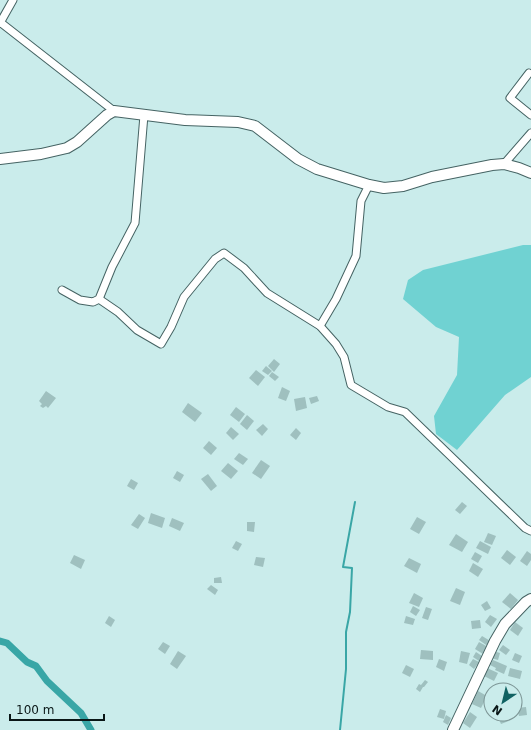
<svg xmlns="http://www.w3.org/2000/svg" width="531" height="730" font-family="'DejaVu Sans',sans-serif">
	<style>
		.green { fill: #70d2d2 }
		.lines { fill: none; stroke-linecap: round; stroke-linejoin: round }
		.stream { stroke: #39a6a6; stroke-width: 2 }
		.canal { stroke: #39a6a6; stroke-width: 7 }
		.building { fill: #9fc0bf }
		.street-casing { stroke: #456363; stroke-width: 9 }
		.secondary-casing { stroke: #456363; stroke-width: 12 }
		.street { stroke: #fff; stroke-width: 7 }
		.secondary { stroke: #fff; stroke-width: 10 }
	</style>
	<rect width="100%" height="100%" fill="#caeceb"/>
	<!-- green -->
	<polygon class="green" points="523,245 531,245 531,377 505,395 457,450 436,434 434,416 457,375 459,337 436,327 403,299 408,280 423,270"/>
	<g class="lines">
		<!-- stream -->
		<polyline class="stream" points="340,730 346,669 346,632 350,612 352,568 343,567 355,502"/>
		<!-- canal -->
		<polyline class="canal" points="0,641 7,643 27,662 36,666 47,681 81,713 91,730"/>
	</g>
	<!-- building -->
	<g class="building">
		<polygon points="274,359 280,364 274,372 268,366"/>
		<polygon points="266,366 272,371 268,375 262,371"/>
		<polygon points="256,370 265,377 258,386 249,378"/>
		<polygon points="272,372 279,377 275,381 269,376"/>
		<polygon points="282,387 290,391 286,401 278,398"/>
		<polygon points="46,391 56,398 48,408 46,406 43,408 40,406 42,404 39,401"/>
		<polygon points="317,396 319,401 311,404 309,398"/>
		<polygon points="305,397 307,408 296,411 294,399"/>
		<polygon points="188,403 202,413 195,422 182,412"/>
		<polygon points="236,407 245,414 239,422 230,415"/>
		<polygon points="247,415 254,421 247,430 240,424"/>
		<polygon points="263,424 268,429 262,436 256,430"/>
		<polygon points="231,427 239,434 233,440 226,433"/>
		<polygon points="296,428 301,433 296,440 290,435"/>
		<polygon points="209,441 217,448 211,455 203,448"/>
		<polygon points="239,453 248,459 243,465 234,459"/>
		<polygon points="261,460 270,466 261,479 252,473"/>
		<polygon points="228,463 238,471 231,479 221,471"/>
		<polygon points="177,471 184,475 180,482 173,478"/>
		<polygon points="208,474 217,486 211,491 201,479"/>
		<polygon points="131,479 138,483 134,490 127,486"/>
		<polygon points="462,502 467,506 460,514 455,510"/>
		<polygon points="151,513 165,518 162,528 148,523"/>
		<polygon points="139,514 145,518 138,529 131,525"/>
		<polygon points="417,517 426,522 419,534 410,529"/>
		<polygon points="172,518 184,523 180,531 169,526"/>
		<polygon points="247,522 255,522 254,532 247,531"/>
		<polygon points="488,533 496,536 492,545 484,542"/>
		<polygon points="456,534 468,542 462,552 449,545"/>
		<polygon points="236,541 242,544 238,551 232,548"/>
		<polygon points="480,541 491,547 488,554 476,548"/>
		<polygon points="507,550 516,557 510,565 501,558"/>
		<polygon points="527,551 531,554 531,560 527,566 520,561"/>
		<polygon points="475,552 482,556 478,563 471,559"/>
		<polygon points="74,555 85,560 81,569 70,563"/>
		<polygon points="256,557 265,558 263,567 254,565"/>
		<polygon points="409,558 421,564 417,573 404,566"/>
		<polygon points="473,563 483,569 478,577 469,571"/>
		<polygon points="221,577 222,583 214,583 214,578"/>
		<polygon points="211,585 218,590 215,595 207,589"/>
		<polygon points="456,588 465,592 460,605 450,601"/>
		<polygon points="414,593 423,598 419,607 409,603"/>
		<polygon points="510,593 518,600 511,609 502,602"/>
		<polygon points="487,601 491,608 485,611 481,605"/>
		<polygon points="413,606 420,610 416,616 410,612"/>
		<polygon points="426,607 432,609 428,620 422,618"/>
		<polygon points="490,615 497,619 491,627 485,622"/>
		<polygon points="109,616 115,620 111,627 105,623"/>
		<polygon points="406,616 415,619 413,625 404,623"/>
		<polygon points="480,620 481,628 472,629 471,621"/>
		<polygon points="515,622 523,628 518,636 510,630"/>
		<polygon points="482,636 492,642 489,647 479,640"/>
		<polygon points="163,642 170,646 165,654 158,649"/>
		<polygon points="479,642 488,647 483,654 475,649"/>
		<polygon points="503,645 510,650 506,655 499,650"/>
		<polygon points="421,650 433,651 433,660 420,659"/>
		<polygon points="178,651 186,656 177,669 170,664"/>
		<polygon points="461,651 470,653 467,664 459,662"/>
		<polygon points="493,651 500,653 498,660 491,658"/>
		<polygon points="476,652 482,656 479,661 473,657"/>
		<polygon points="515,653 522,656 519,663 512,660"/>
		<polygon points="439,659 447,662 444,671 436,667"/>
		<polygon points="473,659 479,662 474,669 469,665"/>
		<polygon points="493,660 507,666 504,674 495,670 496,668 490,665"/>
		<polygon points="406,665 414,669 410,677 402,673"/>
		<polygon points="487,668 498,673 494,681 484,676"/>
		<polygon points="510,668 522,671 520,679 508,676"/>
		<polygon points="425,680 428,682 424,687 423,687 420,692 416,689 419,684 421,685"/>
		<polygon points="478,691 487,696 481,708 472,704"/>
		<polygon points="526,707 527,715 519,716 517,708"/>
		<polygon points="440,709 446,711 444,719 437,717"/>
		<polygon points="470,712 477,717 470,728 463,723"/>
		<polygon points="507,714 509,714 511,720 501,724 498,717"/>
		<polygon points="446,715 451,718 448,725 443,722"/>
	</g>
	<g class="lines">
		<!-- street casing -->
		<g class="street-casing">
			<g id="street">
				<polyline points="0,22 114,111"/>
				<polyline points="0,23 13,0"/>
				<polyline points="529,73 510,98 531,115"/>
				<polyline points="504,164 531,133"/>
				<polyline points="62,290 80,300 93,302 99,299 112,267 135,223 144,115"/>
				<polyline points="99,299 118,312 137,330 161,344 171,327 184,297 215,259 224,253 244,268 267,293 320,326 336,344 344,357 351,385 388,407 405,412 525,528 531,531"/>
				<polyline points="320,326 336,299 356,256 361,201 369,185"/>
			</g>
		</g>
		<!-- secondary casing -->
		<g class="secondary-casing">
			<g id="secondary">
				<polyline points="0,159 41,154 67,148 77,142 107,115 114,111 185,120 238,122 255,126 298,159 317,169 369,185 384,188 403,186 432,177 492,165 504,164 519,168 531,173"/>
				<polyline points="453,730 495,641 505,624 526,602 531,599"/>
			</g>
		</g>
		<!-- street -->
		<use href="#street" class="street"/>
		<!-- secondary -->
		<use href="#secondary" class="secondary"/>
	</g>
	<!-- north arrow -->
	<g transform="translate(503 702) rotate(215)"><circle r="19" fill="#caeceb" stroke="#7d9696"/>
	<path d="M0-3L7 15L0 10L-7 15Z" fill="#106262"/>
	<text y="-6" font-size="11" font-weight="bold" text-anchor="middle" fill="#091616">N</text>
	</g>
	<!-- scale -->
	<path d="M10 714v6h94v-6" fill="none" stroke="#091616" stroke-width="2"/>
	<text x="16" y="714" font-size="12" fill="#091616" stroke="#caeceb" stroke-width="3" paint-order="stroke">100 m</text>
</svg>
